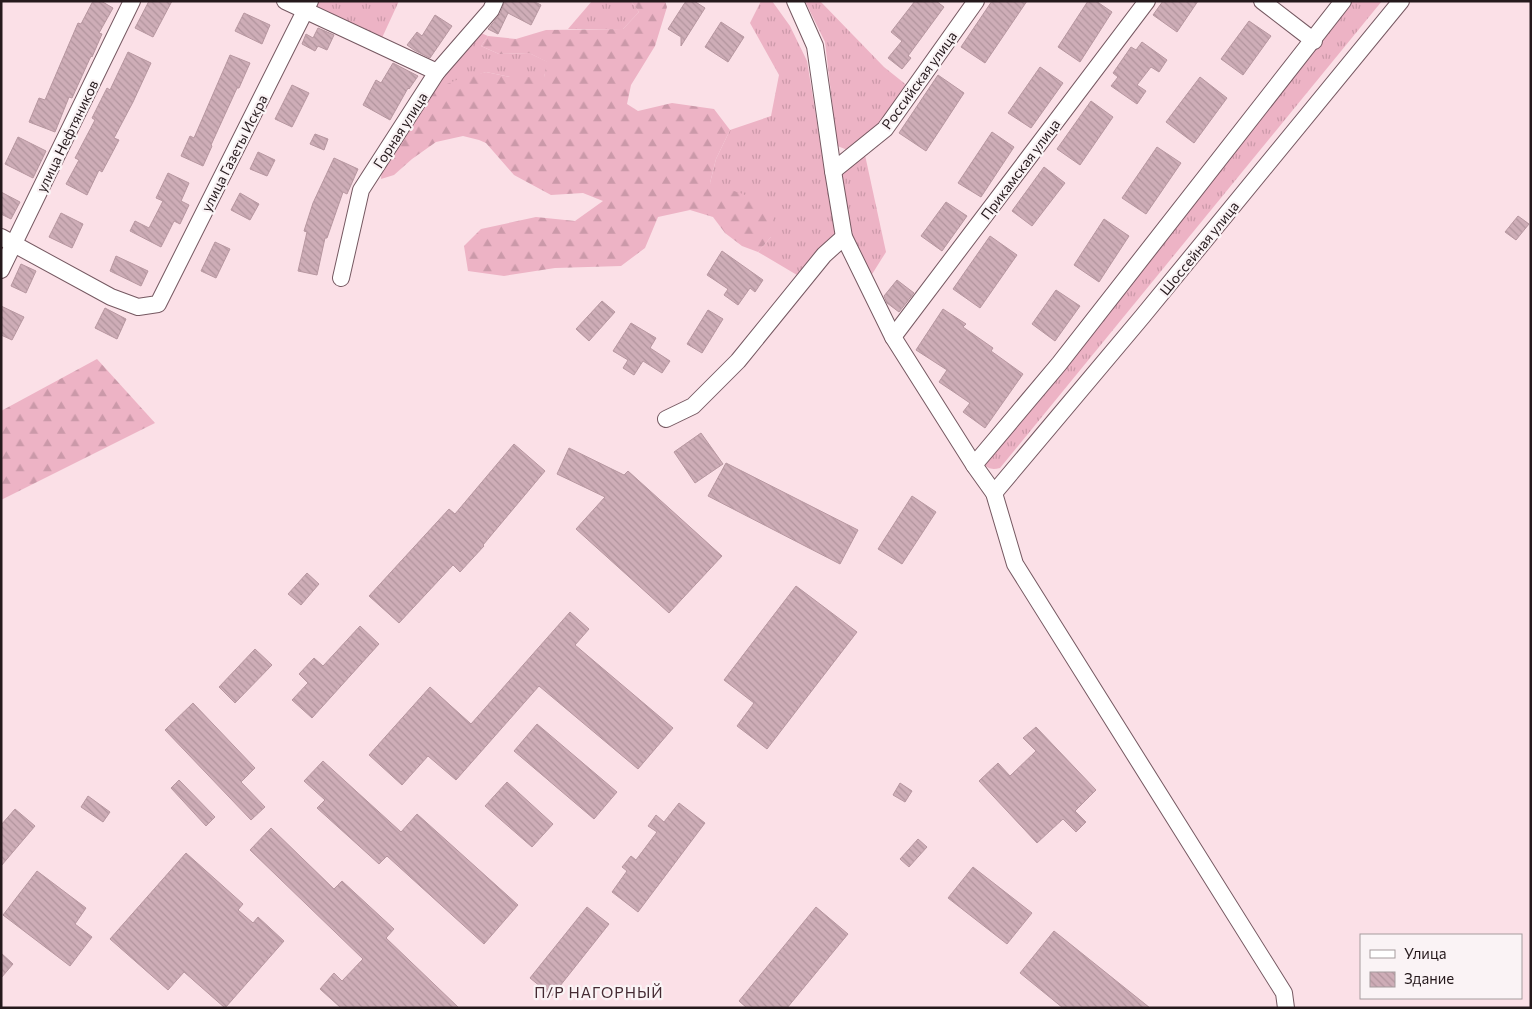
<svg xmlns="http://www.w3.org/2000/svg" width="1532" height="1009" font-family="Commissioner,sans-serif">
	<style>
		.grass { fill: url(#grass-tufts) }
		.forest { fill: url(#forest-firs) }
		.building { fill: url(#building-back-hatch); stroke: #b797a0 }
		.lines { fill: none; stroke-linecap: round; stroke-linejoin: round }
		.minor-casing { stroke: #755861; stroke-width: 18 }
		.minor { stroke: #fff; stroke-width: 16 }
		.labels { text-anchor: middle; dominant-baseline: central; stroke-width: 4.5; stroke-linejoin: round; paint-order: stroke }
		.street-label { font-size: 14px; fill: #25191c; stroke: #faf3f5 }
		.neighbourhood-label { font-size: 15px; letter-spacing: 1px; fill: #442a32; stroke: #faf3f5 }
	</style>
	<defs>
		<pattern id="grass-tufts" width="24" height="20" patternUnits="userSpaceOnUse" patternTransform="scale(1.25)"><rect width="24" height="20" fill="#edb3c5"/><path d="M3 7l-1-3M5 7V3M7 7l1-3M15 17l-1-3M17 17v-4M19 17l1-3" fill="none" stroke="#cb99a9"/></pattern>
		<pattern id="forest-firs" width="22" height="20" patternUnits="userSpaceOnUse" patternTransform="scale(1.25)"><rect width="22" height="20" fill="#edb3c5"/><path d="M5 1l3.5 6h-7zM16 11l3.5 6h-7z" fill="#cb99a9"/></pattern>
		<pattern id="building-back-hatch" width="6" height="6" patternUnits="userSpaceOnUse" patternTransform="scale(1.25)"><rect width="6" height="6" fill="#ceadb7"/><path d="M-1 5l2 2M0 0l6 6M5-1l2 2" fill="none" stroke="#b1949d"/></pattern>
	</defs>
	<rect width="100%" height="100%" fill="#fbe0e7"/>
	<!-- grass -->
	<g class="grass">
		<polygon points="319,1 399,1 381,40 314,10"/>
		<polygon points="592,1 631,1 639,12 623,29 568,29"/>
		<polygon points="761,1 772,1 790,26 807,61 835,233 797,275 758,252 771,237 710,183 716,159 730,130 771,116 779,75 750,23"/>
		<polygon points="805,1 820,1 884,67 909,87 855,153 835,145 832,140 833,110 825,42"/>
		<path d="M 1348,1 L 1382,1 L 1000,468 C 992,470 988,469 983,463 Z"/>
		<polygon points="476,31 488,36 481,46 499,54 529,53 548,62 544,77 510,77 486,72 430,91"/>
		<polygon points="865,155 886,252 869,279 856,248 839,178 843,168"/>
	</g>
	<!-- forest -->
	<g class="forest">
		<polygon points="631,1 665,1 667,7 655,46 631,85 627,104 638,111 672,103 714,109 730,130 716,159 710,183 743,194 773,210 771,237 758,252 742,246 725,233 713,217 690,210 658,217 645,248 621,266 555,268 504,276 468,271 464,246 481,229 536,217 575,221 603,201 583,193 551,195 514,175 486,143 479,140 463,136 436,142 412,159 394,175 381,179 382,165 430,91 459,79 486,72 510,77 544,77 547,62 529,53 499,54 481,46 488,36 516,39 546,30 623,29 639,12"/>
		<polygon points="97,359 155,423 1,500 1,411"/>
	</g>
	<!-- building -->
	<g class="building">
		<polygon points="93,1 101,1 113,8 99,33 102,34 92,57 91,56 72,98 69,97 55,132 29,122 39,98 45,100 78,23 81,24"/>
		<polygon points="149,1 172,1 153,37 135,28"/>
		<polygon points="505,1 533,1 541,5 531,25 508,13 498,34 488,29 500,14"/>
		<polygon points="686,1 694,1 705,8 681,46 681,37 668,29"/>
		<polygon points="915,1 936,1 944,7 908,56 911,58 902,69 888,58 902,41 891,32"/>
		<polygon points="992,1 1027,1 985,63 961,47"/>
		<polygon points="1088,1 1096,1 1112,12 1080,62 1058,47"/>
		<polygon points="1163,1 1198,1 1177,32 1153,15"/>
		<polygon points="244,13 270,25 262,44 235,31"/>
		<polygon points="435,15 452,26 430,58 414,50 407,45 417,32 422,36"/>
		<polygon points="1249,21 1271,36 1243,75 1221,59"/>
		<polygon points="721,22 744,37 728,62 705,47"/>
		<polygon points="318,28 334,35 327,50 318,46 315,51 302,44 306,34 313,38"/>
		<polygon points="1142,42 1167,60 1159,72 1151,67 1137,85 1146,91 1137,104 1111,86 1118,77 1113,73 1131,47 1136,50"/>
		<polygon points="128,52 151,63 133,102 114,138 119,140 102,172 99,170 87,195 66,184 79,160 75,158 95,120 92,118 107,88 110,90"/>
		<polygon points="230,55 250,63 239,88 237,88 211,145 212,146 203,166 181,156 190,136 194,138"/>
		<polygon points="393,63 418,76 409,89 408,88 390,120 363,105 376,80 381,83"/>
		<polygon points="1040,67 1063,83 1031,128 1008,113"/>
		<polygon points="938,75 964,93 926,151 899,133"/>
		<polygon points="1200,77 1227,98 1194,143 1166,122"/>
		<polygon points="292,85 309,93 292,127 275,119"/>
		<polygon points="1091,101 1113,117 1080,165 1057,149"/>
		<polygon points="992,132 1014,147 981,197 958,183"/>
		<polygon points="315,134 328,139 324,150 310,144"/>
		<polygon points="18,137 46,151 33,178 5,164"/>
		<polygon points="1157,147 1181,163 1146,214 1122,198"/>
		<polygon points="258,152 275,160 267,176 250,169"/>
		<polygon points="334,158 358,169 347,194 343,192 327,238 325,238 317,275 298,271 307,232 304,231 313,203"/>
		<polygon points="1044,167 1065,183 1032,226 1012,211"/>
		<polygon points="168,173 189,183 181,201 189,205 180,224 174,221 161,247 130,231 135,221 149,228 163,201 156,198"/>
		<polygon points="1,192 20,202 11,219 1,214"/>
		<polygon points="240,193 259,204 250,220 231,210"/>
		<polygon points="946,202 967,216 942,251 921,236"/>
		<polygon points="61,213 83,224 72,248 49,237"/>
		<polygon points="1518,216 1529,224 1516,240 1505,232"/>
		<polygon points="1104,219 1129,236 1099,282 1074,265"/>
		<polygon points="990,236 1017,255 980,308 953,289"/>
		<polygon points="215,242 230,249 216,278 201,271"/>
		<polygon points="722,251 763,280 755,292 750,288 738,305 724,295 728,289 707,275"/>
		<polygon points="116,256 148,271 141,286 110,271"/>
		<polygon points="21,264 36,271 26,293 11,286"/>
		<polygon points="897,280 914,293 899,312 887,303 884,296"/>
		<polygon points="1056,290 1080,306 1055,341 1032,324"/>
		<polygon points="602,301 615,312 589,341 576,329"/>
		<polygon points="1,306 24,317 12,340 1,335"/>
		<polygon points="105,308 126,319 117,339 95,328"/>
		<polygon points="943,309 966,324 963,327 993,348 991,351 1023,374 985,428 963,412 970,403 939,382 947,370 916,350"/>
		<polygon points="708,310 723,319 702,353 687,344"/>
		<polygon points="631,323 656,338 650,348 670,361 662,373 643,361 634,375 623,368 628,360 613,351"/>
		<polygon points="701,433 723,464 695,483 674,452"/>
		<polygon points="514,444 545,471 483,545 484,546 460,572 453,565 399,623 369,596 449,509 455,514"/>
		<polygon points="569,448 624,475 628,471 722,556 669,613 576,529 605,497 557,474"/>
		<polygon points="726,463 858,530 840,564 708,496"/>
		<polygon points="912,496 936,512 902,564 878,549"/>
		<polygon points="307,573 319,584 301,605 288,594"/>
		<polygon points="796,586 857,632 767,749 737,726 754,703 724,680"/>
		<polygon points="570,612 589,629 575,645 673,728 638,769 539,686 456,780 428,756 402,785 369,755 430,687 471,724"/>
		<polygon points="360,626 379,644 312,718 292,700 308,683 299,674 314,658 323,666"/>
		<polygon points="255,649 272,665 235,703 219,687"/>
		<polygon points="193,703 255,768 241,782 265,807 251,820 165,730"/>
		<polygon points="537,724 617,792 594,819 514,751"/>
		<polygon points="1036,727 1096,790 1075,811 1086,822 1076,832 1063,819 1037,843 979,781 998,763 1010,776 1036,751 1023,738"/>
		<polygon points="323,761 401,832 417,814 518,905 484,944 387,856 379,864 317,808 325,800 304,781"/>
		<polygon points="179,780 215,817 206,826 171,788"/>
		<polygon points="507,782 553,824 532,847 485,806"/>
		<polygon points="900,783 912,791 905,802 893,795"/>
		<polygon points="88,796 110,812 103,822 81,807"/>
		<polygon points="679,803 705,823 638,912 612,892 627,871 622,867 631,856 636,860 657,832 648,826 656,815 664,822"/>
		<polygon points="15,809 35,826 1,866 1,825"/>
		<polygon points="271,828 334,889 342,881 394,929 386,938 459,1008 341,1008 320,989 334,973 342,981 363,959 250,850"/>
		<polygon points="918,839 927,847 909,867 900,859"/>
		<polygon points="186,853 243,904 238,910 253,923 258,917 284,941 225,1008 184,972 168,990 110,939"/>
		<polygon points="973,867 1032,913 1007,944 948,898"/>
		<polygon points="37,871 86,908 75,924 92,937 70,966 3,915"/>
		<polygon points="587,907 609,924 552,996 530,978"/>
		<polygon points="816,907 848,934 787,1008 747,1008 739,1001"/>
		<polygon points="1054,931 1150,1008 1063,1008 1020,973"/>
		<polygon points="1,953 13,964 1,978"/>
	</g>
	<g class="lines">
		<!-- minor casing -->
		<g class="minor-casing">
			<g id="minor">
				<polyline points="285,1 437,72"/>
				<polyline points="795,1 815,46 833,171 844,237 893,337 974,465 994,493 1015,564 1284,993 1286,1008"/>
				<polyline points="1262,1 1314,41"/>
				<polyline points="833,171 885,129 976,1"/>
				<polyline points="1,237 111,297 138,307 158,304 310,1"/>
				<polyline points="1,270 132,1"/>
				<polyline points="341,278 361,190 437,72 491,10 495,1"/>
				<polyline points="893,337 1147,1"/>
				<polyline points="666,419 693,406 738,361 824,255 844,237"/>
				<polyline points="974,465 1059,364 1343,1"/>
				<polyline points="994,493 1142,317 1401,1"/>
			</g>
		</g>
		<!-- minor -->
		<use href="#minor" class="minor"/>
	</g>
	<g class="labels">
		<!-- street labels -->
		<g class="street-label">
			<text transform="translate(919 80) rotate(-54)">Российская улица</text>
			<text transform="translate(400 130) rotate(-57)">Горная улица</text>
			<text transform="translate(67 136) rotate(-64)">улица Нефтяников</text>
			<text transform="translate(234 153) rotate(-63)">улица Газеты Искра</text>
			<text transform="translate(1020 169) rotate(-53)">Прикамская улица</text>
			<text transform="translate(1199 248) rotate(-51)">Шоссейная улица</text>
		</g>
		<!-- neighbourhood labels -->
		<g class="neighbourhood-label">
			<text x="599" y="992">П/Р НАГОРНЫЙ</text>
		</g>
	</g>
	<!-- border -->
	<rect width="1532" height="1009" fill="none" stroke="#25191c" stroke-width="5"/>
	<!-- legend -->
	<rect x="1360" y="934" width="162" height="65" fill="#faf3f5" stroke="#a59c9e"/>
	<rect x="1370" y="950" width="25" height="8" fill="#ffffff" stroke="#a59c9e"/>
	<text x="1404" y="959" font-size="15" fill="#25191c">Улица</text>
	<rect x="1370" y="972" width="25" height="15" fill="url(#building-back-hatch)" stroke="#a59c9e"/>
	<text x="1404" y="984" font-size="15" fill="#25191c">Здание</text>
</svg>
